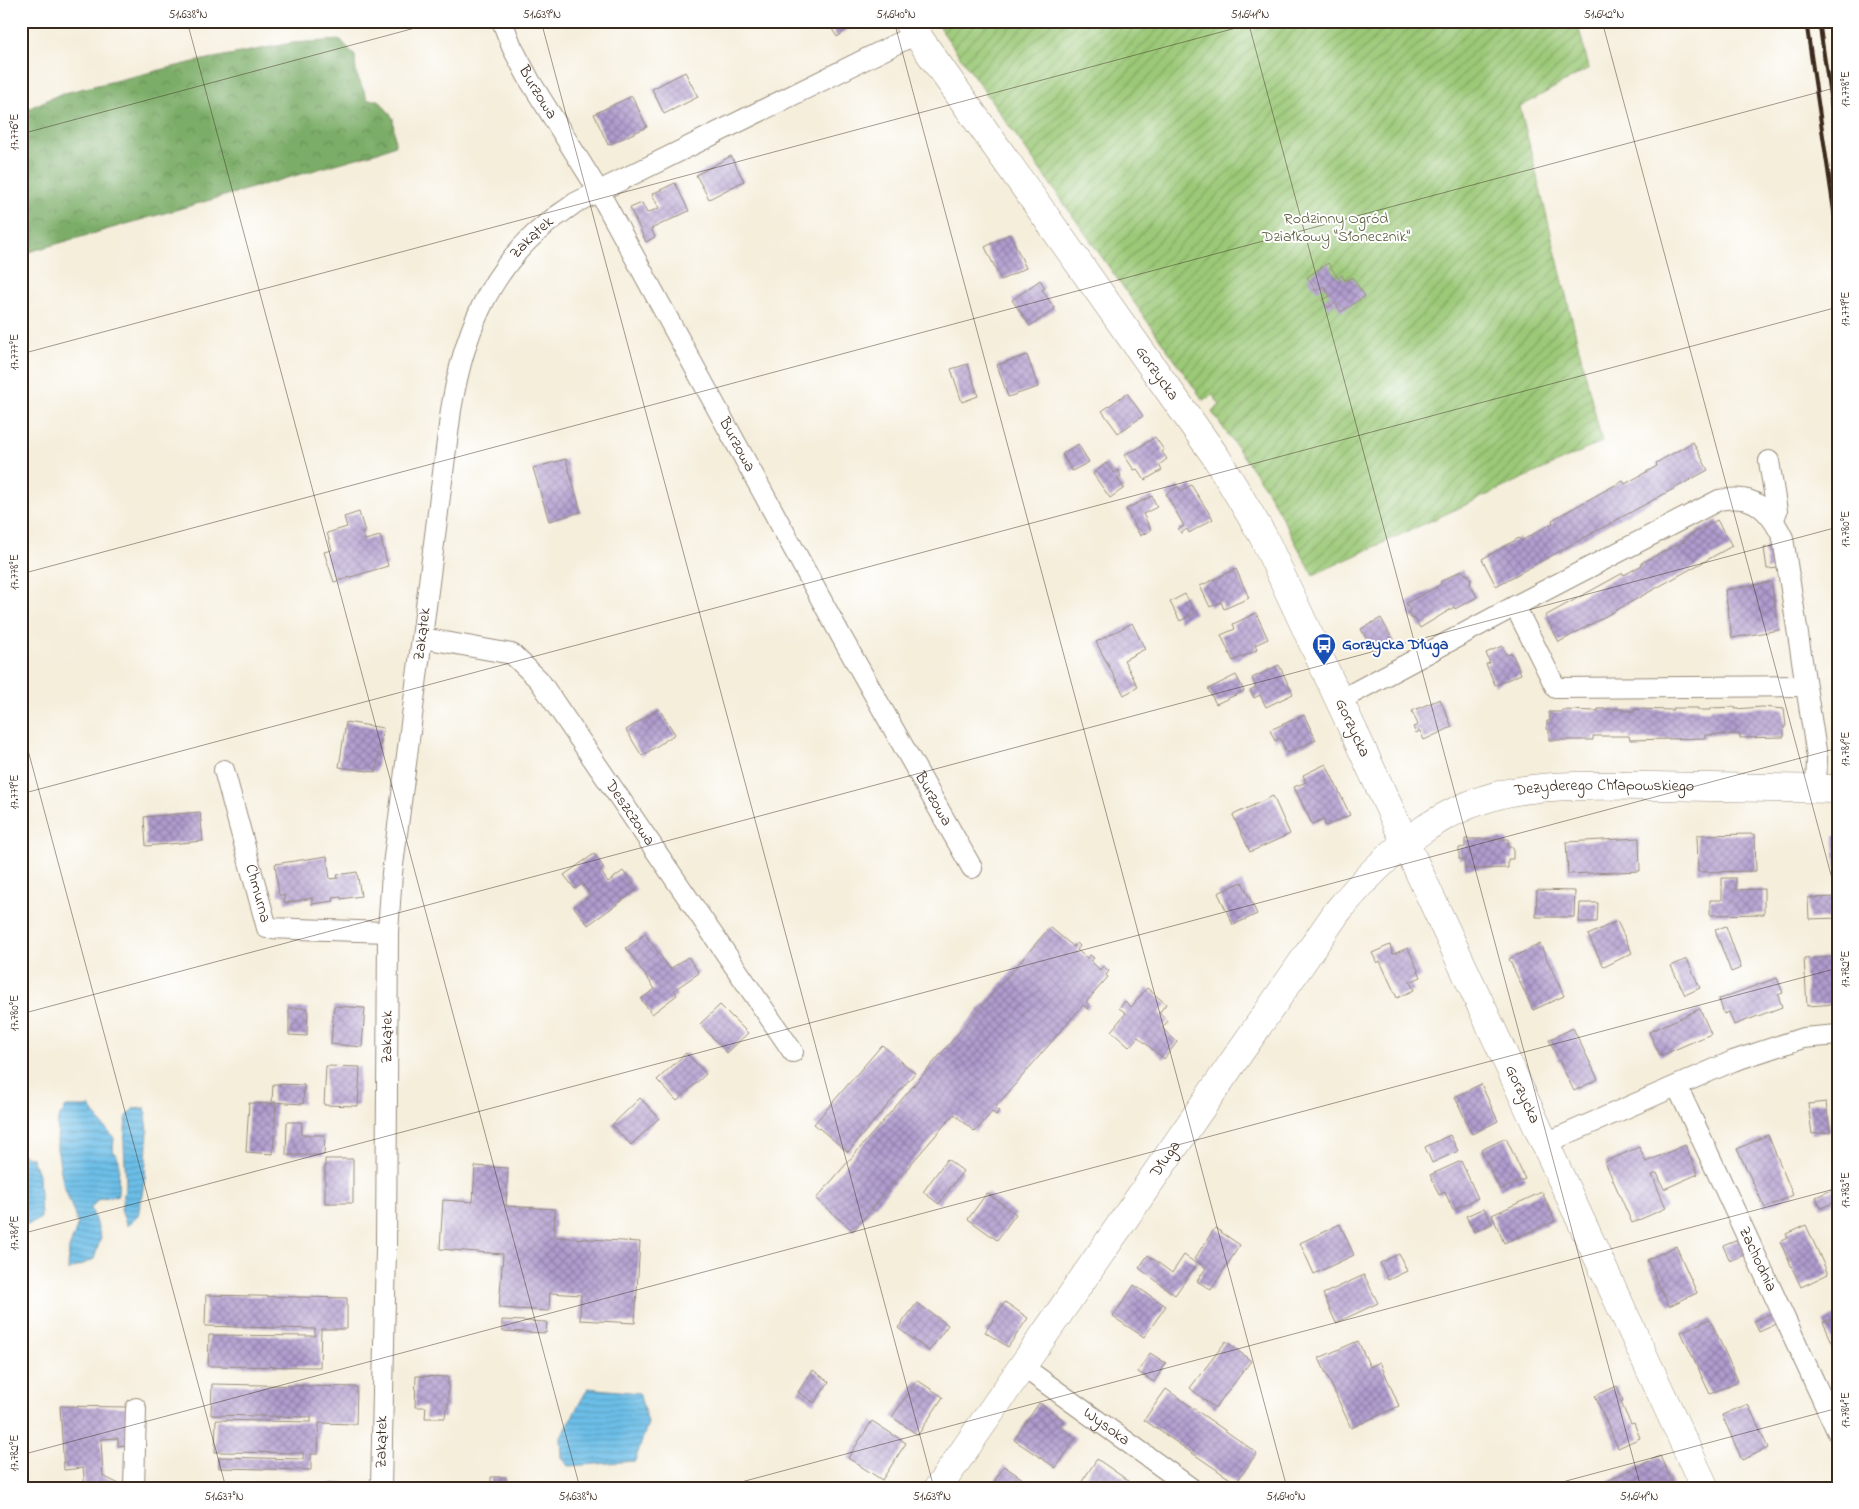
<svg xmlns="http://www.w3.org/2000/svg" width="1859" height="1509" font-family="'Indie Flower',sans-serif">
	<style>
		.forest { fill: url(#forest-crowns); stroke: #5c6c43 }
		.garden { fill: url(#garden-furrows); stroke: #6b7a4a }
		.water { fill: url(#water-rules); stroke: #547483 }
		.building { fill: url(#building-cross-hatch) }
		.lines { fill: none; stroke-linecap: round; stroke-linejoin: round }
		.street-casing { stroke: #988c7c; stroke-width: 22 }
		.secondary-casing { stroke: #988c7c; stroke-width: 29 }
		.street { stroke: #fff; stroke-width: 20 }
		.secondary { stroke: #fff; stroke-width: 28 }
		.rail { stroke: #3b2a1e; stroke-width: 4 }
		.ticks { fill: none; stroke: #3b2a1e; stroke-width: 1; stroke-opacity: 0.45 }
		.labels { text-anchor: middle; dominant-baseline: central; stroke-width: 4; stroke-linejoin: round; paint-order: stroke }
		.street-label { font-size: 16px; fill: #3b2a1e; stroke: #fff }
		.park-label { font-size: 16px; fill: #585a39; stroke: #fff }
		.transit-label { font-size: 16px; font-weight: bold; fill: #164399; stroke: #fff; text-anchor: start }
		.neatline { fill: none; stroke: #3b2a1e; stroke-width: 2 }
		.ticks-label { font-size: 12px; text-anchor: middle; fill: #3b2a1e }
	</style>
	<defs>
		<pattern id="forest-crowns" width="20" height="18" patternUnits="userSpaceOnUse" patternTransform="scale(1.25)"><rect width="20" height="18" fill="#7cad68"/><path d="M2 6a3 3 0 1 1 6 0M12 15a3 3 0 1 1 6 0" fill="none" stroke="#678d55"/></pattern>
		<pattern id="garden-furrows" width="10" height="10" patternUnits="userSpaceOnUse" patternTransform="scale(1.25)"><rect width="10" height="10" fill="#9bc977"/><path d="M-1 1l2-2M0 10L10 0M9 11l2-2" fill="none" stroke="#80a361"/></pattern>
		<pattern id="water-rules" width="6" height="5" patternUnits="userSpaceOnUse" patternTransform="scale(1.25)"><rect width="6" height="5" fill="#6cbee8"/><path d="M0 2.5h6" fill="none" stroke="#5a9bbb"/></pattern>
		<pattern id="building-cross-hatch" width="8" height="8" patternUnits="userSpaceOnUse" patternTransform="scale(1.25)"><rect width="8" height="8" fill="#b09bce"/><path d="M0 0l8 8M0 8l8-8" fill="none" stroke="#907fa7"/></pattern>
	</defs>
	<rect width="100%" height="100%" fill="#fff"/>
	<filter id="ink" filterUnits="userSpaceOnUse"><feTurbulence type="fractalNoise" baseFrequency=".02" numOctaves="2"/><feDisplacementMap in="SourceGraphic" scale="10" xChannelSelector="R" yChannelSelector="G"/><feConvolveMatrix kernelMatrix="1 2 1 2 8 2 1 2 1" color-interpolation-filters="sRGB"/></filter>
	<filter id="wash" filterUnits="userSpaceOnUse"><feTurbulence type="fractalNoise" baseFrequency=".0096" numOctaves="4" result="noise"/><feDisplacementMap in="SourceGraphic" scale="20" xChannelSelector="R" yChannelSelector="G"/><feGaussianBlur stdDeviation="1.12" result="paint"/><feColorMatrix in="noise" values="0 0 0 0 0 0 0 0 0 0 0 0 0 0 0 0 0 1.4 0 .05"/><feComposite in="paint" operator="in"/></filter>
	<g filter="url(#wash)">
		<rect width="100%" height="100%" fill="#f5eedb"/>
		<!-- forest -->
		<polygon class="forest" points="341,40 355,56 356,73 368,100 379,100 393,118 395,145 378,152 25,253 21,239 21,112 60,94 198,61 292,43"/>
		<!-- garden -->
		<polygon class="garden" points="935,21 1577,21 1589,68 1520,107 1602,442 1313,575 1267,490 1212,412 1220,405 1213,395 1203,400"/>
		<!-- water -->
		<g class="water">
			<polygon points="66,1107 90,1107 100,1122 114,1138 113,1150 119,1160 118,1195 98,1199 91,1208 101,1237 94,1259 68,1271 69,1249 78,1224 63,1183 57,1148 58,1119"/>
			<polygon points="145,1108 148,1131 145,1177 138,1216 127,1226 121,1210 126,1183 124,1143 126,1118 133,1109"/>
			<polygon points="21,1154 32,1158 39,1177 41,1218 28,1225 21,1226"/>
			<polygon points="588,1388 639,1393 648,1423 635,1461 568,1466 562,1457 561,1437"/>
		</g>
		<g id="blocks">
			<!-- building -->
			<g class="building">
				<polygon points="827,21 853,21 855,24 837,37"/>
				<polygon points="685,72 698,97 664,114 652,89"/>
				<polygon points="632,96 647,127 608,145 594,114"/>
				<polygon points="731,156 744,181 709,199 696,175"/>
				<polygon points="675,183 689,211 651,229 655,237 646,242 630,208 642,203 647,213 659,208 652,194"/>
				<polygon points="1010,234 1026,268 1001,280 985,247"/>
				<polygon points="1328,263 1338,278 1342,275 1345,281 1352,277 1365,296 1341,312 1335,303 1328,308 1322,300 1330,296 1324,286 1316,291 1307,277"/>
				<polygon points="1040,280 1045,288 1042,290 1055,309 1030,326 1012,300"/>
				<polygon points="1027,355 1038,387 1008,397 997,365"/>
				<polygon points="968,364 978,396 962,402 951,369"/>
				<polygon points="1127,393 1143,416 1118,433 1102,411"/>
				<polygon points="1155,437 1164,450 1162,452 1167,459 1159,465 1162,470 1145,480 1137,469 1134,470 1124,455 1131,451 1132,452"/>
				<polygon points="1693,442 1708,470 1496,586 1482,559 1519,538 1521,541 1553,523 1552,520 1606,490 1623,481 1625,484 1657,466 1656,463"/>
				<polygon points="1078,444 1089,462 1072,471 1062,454"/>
				<polygon points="566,459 581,512 549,521 533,468"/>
				<polygon points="1106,463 1114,473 1118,470 1121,476 1117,478 1124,488 1110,498 1093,474"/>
				<polygon points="1191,485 1213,519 1189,533 1187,529 1181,533 1178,529 1184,526 1166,494 1178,486 1181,491"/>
				<polygon points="1152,496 1157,507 1143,514 1151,530 1140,536 1126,509"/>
				<polygon points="359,512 365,532 362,533 365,540 380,536 388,566 334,582 324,552 332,550 327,533 347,527 344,517"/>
				<polygon points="1717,520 1732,546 1559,642 1545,616 1623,573 1624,575 1642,565 1641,563 1685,541 1684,539"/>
				<polygon points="1776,546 1779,568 1767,569 1764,548"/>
				<polygon points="1236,569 1249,598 1224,609 1221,602 1210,607 1200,586"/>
				<polygon points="1462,570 1465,574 1468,575 1471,580 1470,584 1477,597 1455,609 1454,607 1448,611 1420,628 1415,619 1411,618 1408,613 1410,609 1406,603 1435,588 1441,584 1440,582"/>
				<polygon points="1771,582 1779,630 1732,638 1725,590"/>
				<polygon points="1185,594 1195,613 1180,621 1170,602"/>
				<polygon points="1256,613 1268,639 1255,645 1257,650 1233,661 1221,635 1235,629 1233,624"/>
				<polygon points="1381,618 1394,642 1374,653 1361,629"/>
				<polygon points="1132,623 1145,649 1124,660 1138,687 1124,695 1096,642"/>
				<polygon points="1502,646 1507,655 1512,653 1521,674 1495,685 1486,664 1490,663 1486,653"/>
				<polygon points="1279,665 1293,694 1266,707 1260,695 1254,698 1250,690 1256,687 1252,678"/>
				<polygon points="1236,675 1244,691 1216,704 1208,689"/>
				<polygon points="1440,699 1452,727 1424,740 1420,731 1416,733 1413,727 1418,725 1412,711"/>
				<polygon points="1735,707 1735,709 1762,707 1784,709 1786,726 1784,727 1784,737 1740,738 1740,734 1705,735 1705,738 1630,740 1629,736 1593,736 1593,740 1549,740 1549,730 1547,729 1547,721 1550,721 1549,712 1562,712 1562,710 1598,711 1598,709 1623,709 1623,711 1635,711 1635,709 1673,710 1673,708 1698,708 1698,710 1710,710 1710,708"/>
				<polygon points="659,709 675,734 642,756 626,730"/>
				<polygon points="1304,715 1316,740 1287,753 1280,738 1275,741 1270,730"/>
				<polygon points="346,722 383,728 376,772 339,767"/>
				<polygon points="1326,764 1350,815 1326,826 1323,819 1312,824 1294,787 1306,782 1303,775"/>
				<polygon points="1273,796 1290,834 1250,852 1233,815"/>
				<polygon points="200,812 203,841 146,846 144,817"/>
				<polygon points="1755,834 1756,871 1698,872 1697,835"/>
				<polygon points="1834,836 1838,836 1838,867 1836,867"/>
				<polygon points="1639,838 1640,871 1568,874 1566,842"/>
				<polygon points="1465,839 1508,839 1508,847 1513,847 1513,859 1508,859 1508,868 1465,869 1464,859 1459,859 1459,848 1465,847"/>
				<polygon points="594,854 604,868 600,870 608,882 623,871 637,890 588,925 574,907 590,895 582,884 575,889 564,875"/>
				<polygon points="327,856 330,879 338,878 337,875 357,872 361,896 341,899 341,897 333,898 334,901 312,904 312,898 285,903 284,895 279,895 275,864"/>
				<polygon points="1722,878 1736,878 1736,890 1764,889 1764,914 1710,915 1710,900 1722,900"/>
				<polygon points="1242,882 1257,914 1233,925 1218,893"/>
				<polygon points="1537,890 1575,891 1574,917 1536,917"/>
				<polygon points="1837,897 1838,918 1809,919 1808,898"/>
				<polygon points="1580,903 1598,903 1597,922 1579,922"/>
				<polygon points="1617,921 1632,953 1604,967 1588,935"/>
				<polygon points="1726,926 1741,968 1731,972 1715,930"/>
				<polygon points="1050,927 1074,947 1077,943 1080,946 1077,950 1087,958 1090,955 1094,958 1091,961 1100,970 1103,966 1109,971 1106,975 1108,977 1086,1002 1090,1005 1087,1009 1083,1005 995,1108 999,1111 996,1115 992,1112 975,1132 954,1114 853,1231 816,1199"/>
				<polygon points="645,934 670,969 688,957 699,973 674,990 677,995 652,1014 641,999 655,989 626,948"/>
				<polygon points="1540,944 1564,996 1533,1010 1509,959"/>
				<polygon points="1390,945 1393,954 1408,948 1421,977 1410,982 1414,990 1397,998 1380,961 1377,963 1372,953"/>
				<polygon points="1832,957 1836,1004 1807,1006 1804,959"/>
				<polygon points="1687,959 1700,988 1685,995 1671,966"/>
				<polygon points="1777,978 1783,993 1778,995 1782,1007 1734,1025 1729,1012 1724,1014 1719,999"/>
				<polygon points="1147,988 1166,1004 1159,1013 1168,1021 1162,1028 1177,1042 1164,1059 1138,1037 1129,1047 1111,1031 1126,1013 1119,1008 1125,1001 1131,1007"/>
				<polygon points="720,1005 748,1033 727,1053 700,1024"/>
				<polygon points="334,1006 365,1008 362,1047 331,1044"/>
				<polygon points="289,1008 308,1008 307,1036 289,1035"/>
				<polygon points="1700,1009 1711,1034 1660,1056 1649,1032"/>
				<polygon points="1573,1028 1598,1079 1574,1091 1549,1040"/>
				<polygon points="882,1045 915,1073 848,1152 814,1124"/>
				<polygon points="686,1053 706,1074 677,1101 657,1080"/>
				<polygon points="326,1066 360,1067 358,1106 324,1105"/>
				<polygon points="273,1084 304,1085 303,1104 272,1102"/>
				<polygon points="1481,1084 1498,1121 1472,1134 1455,1097"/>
				<polygon points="640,1098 659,1118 631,1145 612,1125"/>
				<polygon points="1826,1102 1830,1132 1812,1134 1808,1104"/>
				<polygon points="249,1103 276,1104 273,1154 246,1152"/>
				<polygon points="287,1122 302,1122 301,1135 325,1135 324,1155 286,1155"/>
				<polygon points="1450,1135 1458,1151 1432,1163 1425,1147"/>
				<polygon points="1768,1135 1793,1195 1765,1208 1737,1149"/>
				<polygon points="1506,1138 1525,1179 1500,1190 1481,1150"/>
				<polygon points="1685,1145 1698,1174 1664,1189 1657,1173 1652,1175 1666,1208 1632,1223 1605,1162 1639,1147 1646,1162"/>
				<rect x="325" y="1159" width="28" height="44"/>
				<polygon points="947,1159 963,1171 939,1204 923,1192"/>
				<polygon points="1461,1161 1478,1198 1453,1210 1445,1192 1439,1195 1430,1175"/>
				<polygon points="475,1166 508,1168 506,1206 555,1209 554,1237 640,1242 635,1323 580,1320 581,1295 550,1293 549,1311 499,1308 503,1254 440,1249 443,1200 473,1202"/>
				<polygon points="1838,1187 1838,1201 1821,1208 1816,1197"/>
				<polygon points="1542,1192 1555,1221 1504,1243 1492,1215"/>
				<polygon points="987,1193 1016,1214 997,1240 968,1219"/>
				<polygon points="1484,1208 1492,1224 1474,1232 1466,1216"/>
				<polygon points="1340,1224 1354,1255 1314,1274 1300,1243"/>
				<polygon points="1806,1225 1828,1274 1801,1287 1780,1242 1788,1238 1786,1234"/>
				<polygon points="1215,1228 1240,1245 1211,1290 1197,1281 1206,1268 1194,1259"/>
				<polygon points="1743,1238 1748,1253 1730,1261 1723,1246"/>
				<polygon points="1676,1246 1697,1293 1669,1306 1647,1260"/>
				<polygon points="1399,1254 1407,1271 1388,1280 1380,1263"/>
				<polygon points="1148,1255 1172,1273 1184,1255 1197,1264 1175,1295 1139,1268"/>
				<polygon points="1364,1275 1378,1303 1336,1323 1323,1294"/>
				<polygon points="1134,1285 1166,1306 1144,1337 1113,1317"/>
				<polygon points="206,1295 347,1298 347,1329 321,1329 320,1367 208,1366 209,1335 315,1336 315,1329 205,1326"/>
				<polygon points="1005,1302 1028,1318 1008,1347 985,1332"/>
				<polygon points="917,1303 948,1325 929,1351 898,1328"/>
				<polygon points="1776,1311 1781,1322 1759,1332 1754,1321"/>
				<polygon points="1838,1315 1838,1355 1823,1322"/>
				<polygon points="1710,1319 1738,1381 1710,1394 1681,1332"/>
				<polygon points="502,1320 547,1322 546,1333 502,1331"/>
				<polygon points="1226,1341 1251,1361 1215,1408 1190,1388"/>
				<polygon points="1358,1341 1370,1367 1380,1362 1399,1406 1351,1428 1319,1358"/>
				<polygon points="1150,1353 1166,1363 1154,1382 1138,1372"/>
				<polygon points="813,1370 829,1382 814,1403 798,1392"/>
				<polygon points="416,1376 448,1377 448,1408 446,1408 445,1418 425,1418 426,1407 415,1407"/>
				<polygon points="917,1380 943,1397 918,1435 892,1417"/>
				<polygon points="212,1384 357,1387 356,1424 319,1423 318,1454 311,1454 311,1470 219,1468 219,1457 303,1459 303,1453 215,1452 216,1420 311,1422 311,1417 211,1415"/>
				<polygon points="1617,1386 1623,1401 1621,1402 1626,1414 1631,1424 1634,1423 1640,1438 1618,1448 1595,1396"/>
				<polygon points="1166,1389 1257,1453 1236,1483 1144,1420"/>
				<polygon points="1039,1403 1064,1420 1060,1426 1076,1438 1056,1468 1014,1440"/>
				<polygon points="1748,1404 1768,1448 1742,1460 1722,1415"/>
				<polygon points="60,1406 127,1407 126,1445 118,1446 118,1438 101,1439 103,1476 121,1485 121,1488 85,1488 83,1468 64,1470"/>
				<polygon points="872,1421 906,1443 882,1480 848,1458"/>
				<polygon points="1660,1456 1673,1484 1665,1488 1593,1488"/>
				<polygon points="1097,1459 1133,1484 1131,1488 1082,1488 1079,1486"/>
				<polygon points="1004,1466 1033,1486 1032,1488 990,1488"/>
				<polygon points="491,1477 506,1477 505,1488 491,1488"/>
				<polygon points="329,1483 355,1484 355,1488 329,1488"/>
			</g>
		</g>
	</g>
	<g filter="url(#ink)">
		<use href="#blocks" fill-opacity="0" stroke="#988c7c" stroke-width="1"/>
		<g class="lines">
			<!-- street casing -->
			<g class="street-casing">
				<g id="street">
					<path id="s1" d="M 502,21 L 512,47 L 530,81 L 598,190 L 841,636 L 972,868"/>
					<polyline points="1769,461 1777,511 1774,519"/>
					<polyline points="1515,606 1556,688 1805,686"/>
					<path id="s2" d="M 423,638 L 512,654 L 539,680 L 793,1052"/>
					<path d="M 1340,700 L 1515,606 L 1719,500 C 1726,499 1735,498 1742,499 C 1763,501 1775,521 1783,538 L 1817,757 L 1816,789"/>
					<path id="s3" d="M 224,770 L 267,928 L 388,932"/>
					<path id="s4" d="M 1677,1086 L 1838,1433"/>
					<polyline points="1546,1143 1733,1061 1803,1038 1838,1035"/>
					<path id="s5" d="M 1022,1366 L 1191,1488"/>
					<polyline points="134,1488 136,1408"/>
					<path id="s6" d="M 381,1488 L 386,1248 L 388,932 L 392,873 L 451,410 C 463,338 486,274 544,226 C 554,217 565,211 575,203 L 916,34"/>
				</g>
			</g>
			<!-- secondary casing -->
			<g class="secondary-casing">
				<g id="secondary">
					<path id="s7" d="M 907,21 L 1216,457 L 1263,536 L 1705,1488"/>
					<path id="s8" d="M 938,1488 L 1337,912 C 1386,852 1443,802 1523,790 C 1565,784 1609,786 1652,786 C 1714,787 1776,788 1838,789"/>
				</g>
			</g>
			<!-- street -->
			<use href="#street" class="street"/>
			<!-- secondary -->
			<use href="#secondary" class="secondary"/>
			<!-- rail -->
			<g class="rail">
				<polyline points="1806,21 1838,238"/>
				<polyline points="1819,21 1838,149"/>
			</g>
		</g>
	</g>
	<!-- ticks -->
	<path class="ticks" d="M 187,21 L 580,1488M 541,21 L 934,1488M 894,21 L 1287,1488M 1248,21 L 1641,1488M 1602,21 L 1838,901M 21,134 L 441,21M 21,354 L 1262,21M 21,574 L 1838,87M 21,724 L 226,1488M 21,794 L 1838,307M 21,1014 L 1838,527M 21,1234 L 1838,748M 21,1455 L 1838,968M 719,1488 L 1838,1188M 1540,1488 L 1838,1408"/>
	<!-- icons -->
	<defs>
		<g id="bus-pin" transform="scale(1.25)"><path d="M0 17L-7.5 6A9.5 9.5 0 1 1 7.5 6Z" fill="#1a4fb4" stroke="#fff"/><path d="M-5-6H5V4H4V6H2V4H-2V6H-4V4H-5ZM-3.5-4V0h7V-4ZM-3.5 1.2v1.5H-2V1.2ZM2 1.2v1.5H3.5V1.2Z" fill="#fff"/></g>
	</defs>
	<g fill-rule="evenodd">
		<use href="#bus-pin" x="1324" y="645"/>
	</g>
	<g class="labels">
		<!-- street labels -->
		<g class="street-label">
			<text stroke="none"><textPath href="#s1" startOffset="80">Burzowa</textPath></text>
			<text stroke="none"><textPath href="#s6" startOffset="1276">Zakątek</textPath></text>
			<text stroke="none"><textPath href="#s7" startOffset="432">Gorzycka</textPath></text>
			<text stroke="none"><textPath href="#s1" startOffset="485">Burzowa</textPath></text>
			<text stroke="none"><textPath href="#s6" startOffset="856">Zakątek</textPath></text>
			<text stroke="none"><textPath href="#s7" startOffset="838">Gorzycka</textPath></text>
			<text stroke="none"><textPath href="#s8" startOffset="1010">Dezyderego Chłapowskiego</textPath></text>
			<text stroke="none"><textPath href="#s1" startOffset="890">Burzowa</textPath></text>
			<text stroke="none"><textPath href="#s2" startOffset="289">Deszczowa</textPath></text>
			<text stroke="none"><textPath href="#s3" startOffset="128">Chmurna</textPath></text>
			<text stroke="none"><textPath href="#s6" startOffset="451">Zakątek</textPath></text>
			<text stroke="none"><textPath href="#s7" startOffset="1242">Gorzycka</textPath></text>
			<text stroke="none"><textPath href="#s8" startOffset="400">Długa</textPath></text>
			<text stroke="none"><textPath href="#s4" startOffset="191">Zachodnia</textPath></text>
			<text stroke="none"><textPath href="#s5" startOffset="104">Wysoka</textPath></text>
			<text stroke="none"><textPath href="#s6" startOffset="46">Zakątek</textPath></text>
		</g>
		<!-- park labels -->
		<g class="park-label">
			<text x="1336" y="219">Rodzinny Ogród<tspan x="1336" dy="18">Działkowy "Słonecznik"</tspan></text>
		</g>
		<!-- transit labels -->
		<g class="transit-label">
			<text x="1342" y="645">Gorzycka Długa</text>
		</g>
	</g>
	<!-- margin -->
	<rect width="1859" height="1509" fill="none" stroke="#fff" stroke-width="55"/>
	<rect x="28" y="28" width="1804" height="1454" class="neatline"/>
	<g class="ticks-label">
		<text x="188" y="18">51.638°N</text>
		<text x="542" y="18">51.639°N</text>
		<text x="896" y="18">51.640°N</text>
		<text x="1250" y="18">51.641°N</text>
		<text x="1604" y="18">51.642°N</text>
		<text transform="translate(1845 89) rotate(-90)" y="4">17.778°E</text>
		<text transform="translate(14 132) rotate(-90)" y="4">17.776°E</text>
		<text transform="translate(1845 309) rotate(-90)" y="4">17.779°E</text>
		<text transform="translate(14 352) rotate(-90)" y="4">17.777°E</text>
		<text transform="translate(1845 529) rotate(-90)" y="4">17.780°E</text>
		<text transform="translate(14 572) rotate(-90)" y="4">17.778°E</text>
		<text transform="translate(1845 749) rotate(-90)" y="4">17.781°E</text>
		<text transform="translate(14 792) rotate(-90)" y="4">17.779°E</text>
		<text transform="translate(1845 969) rotate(-90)" y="4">17.782°E</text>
		<text transform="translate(14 1013) rotate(-90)" y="4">17.780°E</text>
		<text transform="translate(1845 1190) rotate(-90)" y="4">17.783°E</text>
		<text transform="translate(14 1233) rotate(-90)" y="4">17.781°E</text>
		<text transform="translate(1845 1410) rotate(-90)" y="4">17.784°E</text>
		<text transform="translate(14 1453) rotate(-90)" y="4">17.782°E</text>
		<text x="224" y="1500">51.637°N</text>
		<text x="578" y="1500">51.638°N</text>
		<text x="932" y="1500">51.639°N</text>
		<text x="1286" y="1500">51.640°N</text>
		<text x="1639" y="1500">51.641°N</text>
	</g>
</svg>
